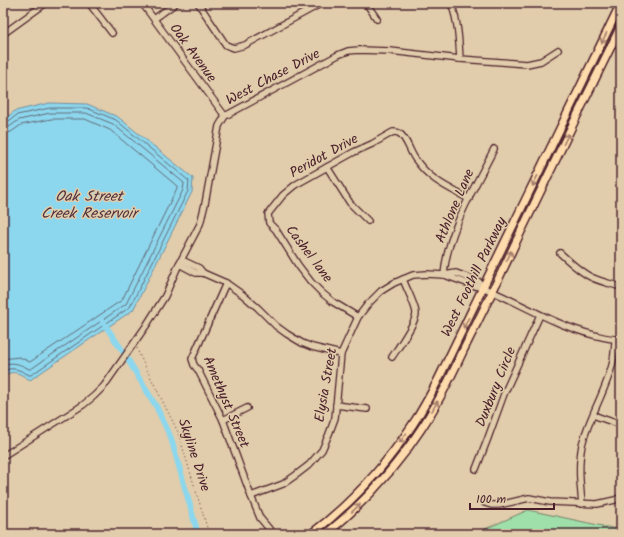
<svg xmlns="http://www.w3.org/2000/svg" width="624" height="537" font-family="Kalam,sans-serif">
	<style>
		.grass { fill: #9fe0aa; stroke: #74806a }
		.water { fill: #8cd7ed; stroke: #728d9f }
		.lines { fill: none; stroke-linecap: round; stroke-linejoin: round }
		.shore { stroke: #646979; stroke-width: 1 }
		.canal { stroke: #8cd7ed; stroke-width: 6 }
		.minor-casing { stroke: #4a1f2b; stroke-width: 8 }
		.major-casing { stroke: #4a1f2b; stroke-width: 10 }
		.path { stroke: #4a1f2b; stroke-width: 1; stroke-dasharray: 1 3; stroke-linecap: butt }
		.minor { stroke: #e1cdab; stroke-width: 5.5 }
		.major { stroke: #fedbac; stroke-width: 7 }
		.oneway { stroke: #a47d6c }
		.labels { text-anchor: middle; dominant-baseline: central; stroke-width: 3; stroke-linejoin: round; paint-order: stroke }
		.street-label { font-size: 14px; fill: #4a1f2b; stroke: #e1cdab }
		.water-label { font-size: 15px; font-style: italic; fill: #51313e; stroke: #e1cdab }
	</style>
	<rect width="100%" height="100%" fill="#e1cdab"/>
	<filter id="ink" filterUnits="userSpaceOnUse"><feTurbulence type="fractalNoise" baseFrequency=".025" numOctaves="2"/><feDisplacementMap in="SourceGraphic" scale="8" xChannelSelector="R" yChannelSelector="G"/><feConvolveMatrix kernelMatrix="1 2 1 2 8 2 1 2 1" color-interpolation-filters="sRGB"/></filter>
	<g filter="url(#ink)">
		<!-- grass -->
		<polygon class="grass" points="528,510 621,530 621,534 474,534"/>
		<!-- water -->
		<path class="water" d="M 49,103 L 87,104 L 118,117 L 193,178 L 192,192 L 133,310 L 30,380 C 20,374 15,369 3,376 L 3,120 L 15,111 Z"/>
		<g class="lines">
			<!-- shore -->
			<g class="shore">
				<path d="M 3,123 L 6,123 L 17,115 L 50,108 L 87,108 L 116,120 L 189,181 L 188,191 L 130,307 L 31,375 L 29,375 C 20,370 13,366 3,371"/>
				<path d="M 3,128 L 9,127 L 19,120 L 50,113 L 86,113 L 113,124 L 184,183 L 183,190 L 126,304 L 31,369 L 29,369 C 20,364 13,361 3,365"/>
				<polyline points="3,134 11,132 21,125 51,119 85,119 110,130 177,186 177,188 122,300 30,362 19,357 3,359"/>
			</g>
			<!-- canal -->
			<polyline class="canal" points="103,322 122,350 156,406 171,438 198,534"/>
			<!-- minor casing -->
			<g class="minor-casing">
				<g id="minor">
					<polyline points="89,3 112,33"/>
					<polyline points="142,3 225,116"/>
					<polyline points="198,3 226,45 234,48 245,45 322,3"/>
					<polyline points="366,3 377,19"/>
					<path d="M 451,3 C 458,21 459,40 460,59"/>
					<polyline points="154,19 176,3"/>
					<polyline points="3,34 46,3"/>
					<polyline points="327,167 350,203 368,221"/>
					<path d="M 560,253 C 570,262 581,273 593,278 C 602,282 612,284 621,287"/>
					<polyline points="182,260 199,268 203,273 226,283 243,295 258,308 276,326 287,334 302,343 312,347 341,354"/>
					<polyline points="179,264 196,273 203,273"/>
					<path d="M 444,275 C 447,232 475,187 494,149"/>
					<path d="M 447,276 L 475,286 L 484,288 C 521,303 554,325 594,335 C 603,337 612,340 621,339"/>
					<polyline points="226,283 192,359 194,365 198,370 223,420 251,496 260,518 270,530"/>
					<path d="M 358,317 L 333,302 L 322,293 L 311,282 L 298,265 L 276,230 L 269,223 L 268,214 L 283,195 L 295,185 L 354,152 L 372,144 L 393,132 C 395,132 397,132 399,133 C 407,138 410,153 416,160 C 430,180 447,187 469,199"/>
					<path d="M 392,357 C 398,348 415,324 416,314 C 416,306 406,288 403,279"/>
					<polyline points="336,405 367,409"/>
					<polyline points="593,415 621,425"/>
					<polyline points="223,420 247,408"/>
					<polyline points="3,456 58,421 83,405 94,396 104,386 146,326 165,296 179,264 200,224 205,204 219,126 225,116 338,55 348,51 359,50 390,51 460,59 527,64 541,61 558,50"/>
					<polyline points="476,469 488,438 504,394 540,315"/>
					<polyline points="251,496 283,484 296,475 309,465 322,450 329,434 335,418 341,354 358,317 368,304 381,291 394,283 413,275 427,274 444,275 456,273 478,281 484,288"/>
					<polyline points="485,503 491,505 499,505 529,498 550,502 597,504 615,500 621,497"/>
					<path d="M 582,504 C 580,484 578,465 582,445 C 589,416 607,390 613,361 C 614,354 615,347 615,339"/>
				</g>
			</g>
			<!-- major casing -->
			<g class="major-casing">
				<g id="major">
					<path d="M 311,534 C 351,504 386,465 413,424 C 423,409 431,394 439,378 L 621,3"/>
					<path d="M 326,534 C 363,504 395,469 421,429 C 438,404 451,377 464,349 C 481,315 498,281 514,246 C 549,173 585,99 621,26"/>
				</g>
			</g>
			<!-- path -->
			<polyline class="path" points="137,348 139,354 178,432 209,534"/>
			<!-- minor -->
			<use href="#minor" class="minor"/>
			<!-- major -->
			<use href="#major" class="major"/>
		</g>
		<!-- one-way arrows -->
		<defs><path id="oneway-shaft" d="M-6 0H5M1.5-3L5.5 0L1.5 3" fill="none" stroke-width="1.6" stroke-linecap="round" stroke-linejoin="round"/></defs>
		<g class="oneway">
			<use href="#oneway-shaft" transform="translate(604 38) rotate(116)"/>
			<use href="#oneway-shaft" transform="translate(566 139) rotate(-64)"/>
			<use href="#oneway-shaft" transform="translate(535 181) rotate(116)"/>
			<use href="#oneway-shaft" transform="translate(509 256) rotate(-64)"/>
			<use href="#oneway-shaft" transform="translate(466 323) rotate(116)"/>
			<use href="#oneway-shaft" transform="translate(435 406) rotate(-60)"/>
			<use href="#oneway-shaft" transform="translate(403 438) rotate(125)"/>
			<use href="#oneway-shaft" transform="translate(356 508) rotate(-44)"/>
		</g>
	</g>
	<g class="labels">
		<!-- street labels -->
		<g class="street-label">
			<text transform="translate(193 53) rotate(54)">Oak Avenue</text>
			<text transform="translate(273 77) rotate(-28)">West Chase Drive</text>
			<text transform="translate(324 156) rotate(-29)">Peridot Drive</text>
			<text transform="translate(455 206) rotate(-67)">Athlone Lane</text>
			<text transform="translate(309 254) rotate(53)">Cashel lane</text>
			<text transform="translate(474 277) rotate(-64)">West Foothill Parkway</text>
			<text transform="translate(326 385) rotate(-80)">Elysia Street</text>
			<text transform="translate(496 387) rotate(-68)">Duxbury Circle</text>
			<text transform="translate(226 402) rotate(67)">Amethyst Street</text>
			<text transform="translate(194 455) rotate(72)">Skyline Drive</text>
		</g>
		<!-- water labels -->
		<g class="water-label">
			<text x="89" y="197">Oak Street<tspan x="89" dy="17">Creek Reservoir</tspan></text>
		</g>
	</g>
	<!-- margin -->
	<rect width="624" height="537" fill="none" stroke="#e1cdab" stroke-width="16"/>
	<rect x="8" y="8" width="608" height="521" fill="none" stroke="#4a1f2b" stroke-width="1.5" filter="url(#ink)"/>
	<!-- scale -->
	<path d="M470 503v6h84v-6" fill="none" stroke="#4a1f2b" stroke-width="2"/>
	<text x="476" y="503" font-size="12" fill="#4a1f2b" stroke="#e1cdab" stroke-width="3" paint-order="stroke">100 m</text>
</svg>
